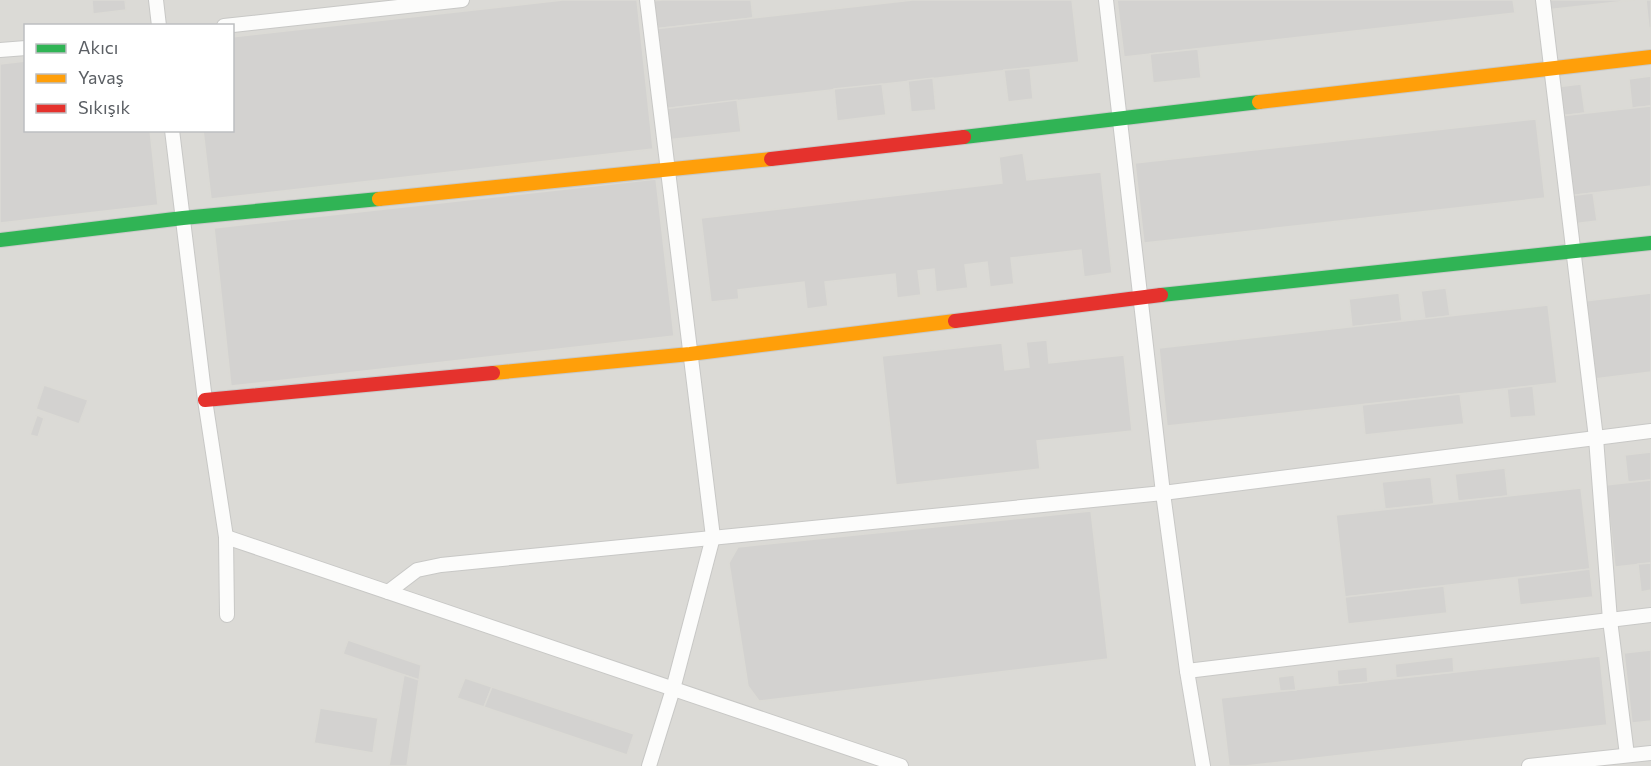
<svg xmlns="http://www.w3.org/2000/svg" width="1651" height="766" font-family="Commissioner,sans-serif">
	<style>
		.industrial { fill: #dbdad6; fill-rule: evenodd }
		.building { fill: #d3d2d0; stroke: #dbdad5; stroke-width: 1.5 }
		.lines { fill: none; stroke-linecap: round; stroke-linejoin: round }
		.street-casing { stroke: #c8c8c6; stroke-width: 16 }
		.fast-casing { stroke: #c8c9c8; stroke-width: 16 }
		.slow-casing { stroke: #c8c9c8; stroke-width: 16 }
		.jam-casing { stroke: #c8c9c8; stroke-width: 16 }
		.street { stroke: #fcfcfb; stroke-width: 14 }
		.fast { stroke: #30b455; stroke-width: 14 }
		.slow { stroke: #ff9f0a; stroke-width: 14 }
		.jam { stroke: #e5322d; stroke-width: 14 }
	</style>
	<rect width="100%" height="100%" fill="#ecebe6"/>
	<!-- industrial -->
	<path class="industrial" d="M 0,0 L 1651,0 L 1651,766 L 0,766 ZM 26,26 L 232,26 L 232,130 L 26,130 Z"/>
	<!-- building -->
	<g class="building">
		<polygon points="92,0 125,0 126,10 93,14"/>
		<polygon points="563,0 637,0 653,149 211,199 203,130 232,130 232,37"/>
		<polygon points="663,0 751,0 753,18 654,29 651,1"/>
		<polygon points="913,0 1072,0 1079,62 663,109 654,29"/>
		<polygon points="1117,0 1513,0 1515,13 1124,57"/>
		<polygon points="1545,0 1635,0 1546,10"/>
		<polygon points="1646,0 1651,0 1651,28 1649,28"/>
		<polygon points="1198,49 1201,78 1153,83 1150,54"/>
		<polygon points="26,61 26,130 150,130 158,205 0,223 0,64"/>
		<polygon points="1030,68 1033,99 1008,102 1004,70"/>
		<polygon points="1651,76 1651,106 1632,108 1629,79"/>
		<polygon points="933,78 936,110 911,112 908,81"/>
		<polygon points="882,84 886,115 837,121 834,89"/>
		<polygon points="1581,84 1585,113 1560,116 1556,87"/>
		<polygon points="737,100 741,132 666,140 663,109"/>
		<polygon points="1651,106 1651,186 1568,196 1560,116"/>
		<polygon points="1536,119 1545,198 1144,243 1135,163"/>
		<polygon points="1023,153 1027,180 1101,172 1112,273 1084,277 1081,250 1011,258 1014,284 990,287 987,262 965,265 968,288 936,292 934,269 918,271 921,295 897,298 895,274 825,282 828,306 807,309 804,282 738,290 739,299 711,302 701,218 1002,183 999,157"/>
		<polygon points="656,179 674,336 231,386 214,228"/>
		<polygon points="1593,193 1597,221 1572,224 1568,196"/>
		<polygon points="1446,288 1450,316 1425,319 1421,291"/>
		<polygon points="1399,293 1402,321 1352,327 1349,299"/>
		<polygon points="1651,293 1651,372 1594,379 1585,301"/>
		<polygon points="1548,305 1557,383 1167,426 1159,348"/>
		<polygon points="1047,340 1049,363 1124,355 1132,431 1037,441 1040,469 896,485 882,356 1002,343 1005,370 1029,367 1026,342"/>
		<polygon points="44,385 88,400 79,424 36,409"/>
		<polygon points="1533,386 1536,416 1510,418 1507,389"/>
		<polygon points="1460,394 1464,424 1365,435 1362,405"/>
		<polygon points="37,415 44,418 38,437 30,435"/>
		<polygon points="1651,452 1651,480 1628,482 1625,455"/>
		<polygon points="1505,468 1508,496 1458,501 1455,474"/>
		<polygon points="1431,477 1434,504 1385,509 1382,482"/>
		<polygon points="1651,480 1651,563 1615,567 1606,485"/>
		<polygon points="1581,488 1590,569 1345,597 1336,515"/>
		<polygon points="1091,511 1108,659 759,701 748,686 729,563 738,547"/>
		<polygon points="1651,563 1651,590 1641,592 1638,564"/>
		<polygon points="1590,569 1593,597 1520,605 1517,578"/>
		<polygon points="1444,586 1447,613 1348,624 1345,597"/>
		<polygon points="348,640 421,665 419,680 343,654"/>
		<polygon points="1651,650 1651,721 1632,723 1624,653"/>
		<polygon points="1600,656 1607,725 1245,766 1229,766 1221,698"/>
		<polygon points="1453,657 1454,672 1396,678 1395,664"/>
		<polygon points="1367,667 1368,682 1338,685 1337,670"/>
		<polygon points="404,675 419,680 407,766 389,766"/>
		<polygon points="1294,675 1296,690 1280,691 1278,677"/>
		<polygon points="465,678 492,687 484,707 457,698"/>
		<polygon points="492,687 634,734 627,755 484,707"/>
		<polygon points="320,708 378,718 373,753 314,743"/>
	</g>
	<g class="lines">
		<!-- street casing -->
		<g class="street-casing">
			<g id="street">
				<polyline points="156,0 159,26"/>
				<polyline points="647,0 713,537 673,689 649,766"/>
				<polyline points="1106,0 1163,493 1187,671 1203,766"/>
				<polyline points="1543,0 1596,438 1610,620 1627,755"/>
				<polyline points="224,26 462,0"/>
				<polyline points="0,50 26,48"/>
				<polyline points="172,130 205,400 226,537 227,615"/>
				<path d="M 226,537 C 451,613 675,691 901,766"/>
				<polyline points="388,592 417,570 441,565 1163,493 1651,431"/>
				<polyline points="1187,671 1651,615"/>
				<polyline points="1529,766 1651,753"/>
			</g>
		</g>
		<!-- fast casing -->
		<g class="fast-casing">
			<g id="fast">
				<polyline points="964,137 1259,102"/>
				<polyline points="0,240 183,218 379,199"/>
				<polyline points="1161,295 1651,243"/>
			</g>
		</g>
		<!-- slow casing -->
		<g class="slow-casing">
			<g id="slow">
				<polyline points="1259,102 1651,57"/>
				<polyline points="379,199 771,159"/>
				<polyline points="493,373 690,354 955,321"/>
			</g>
		</g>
		<!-- jam casing -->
		<g class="jam-casing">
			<g id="jam">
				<polyline points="771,159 964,137"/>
				<polyline points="955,321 1161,295"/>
				<polyline points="205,400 493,373"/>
			</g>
		</g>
		<!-- street -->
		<use href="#street" class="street"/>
		<!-- fast -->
		<use href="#fast" class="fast"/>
		<!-- slow -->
		<use href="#slow" class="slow"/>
		<!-- jam -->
		<use href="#jam" class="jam"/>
	</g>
	<!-- legend -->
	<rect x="24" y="24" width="210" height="108" fill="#ffffff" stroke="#bdbfc1" stroke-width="1.5"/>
	<rect x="36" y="44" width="30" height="9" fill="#30b455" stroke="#bdbfc1" stroke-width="1.5"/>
	<text x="78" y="54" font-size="18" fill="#5b5f64">Akıcı</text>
	<rect x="36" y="74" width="30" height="9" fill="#ff9f0a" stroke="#bdbfc1" stroke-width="1.5"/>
	<text x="78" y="84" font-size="18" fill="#5b5f64">Yavaş</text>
	<rect x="36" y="104" width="30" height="9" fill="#e5322d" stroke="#bdbfc1" stroke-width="1.5"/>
	<text x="78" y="114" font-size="18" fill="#5b5f64">Sıkışık</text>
</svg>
